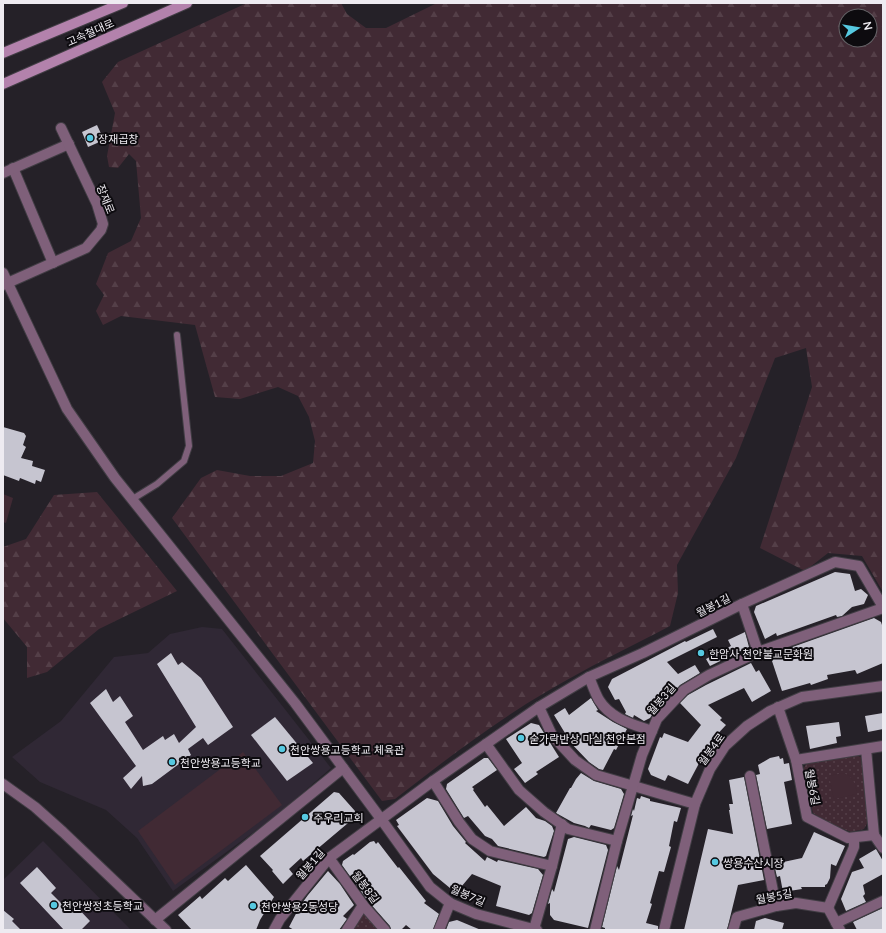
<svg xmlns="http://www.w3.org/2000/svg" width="886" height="933" font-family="Lato,'Noto Sans KR',sans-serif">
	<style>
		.built { fill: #302835 }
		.forest { fill: url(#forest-firs); fill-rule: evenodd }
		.park { fill: url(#park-dots) }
		.pitch { fill: #412a34 }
		.building { fill: #c6c5d0 }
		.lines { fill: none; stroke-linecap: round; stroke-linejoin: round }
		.service-casing { stroke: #413d44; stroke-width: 8 }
		.minor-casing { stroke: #413d44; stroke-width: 12 }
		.tertiary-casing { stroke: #413d44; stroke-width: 12 }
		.secondary-casing { stroke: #413d44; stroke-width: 12 }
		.service { stroke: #7f607a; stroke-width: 6 }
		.minor { stroke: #7f607a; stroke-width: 10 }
		.tertiary { stroke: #7f607a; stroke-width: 10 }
		.secondary { stroke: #b382ac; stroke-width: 10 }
		.poi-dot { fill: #56c9e1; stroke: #0d0b0f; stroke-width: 1.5 }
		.labels { text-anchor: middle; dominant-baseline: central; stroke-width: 4; stroke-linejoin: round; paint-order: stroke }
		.street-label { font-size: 11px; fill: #eeebf1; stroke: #0d0b0f }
		.poi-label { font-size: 11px; fill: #eeebf1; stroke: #0d0b0f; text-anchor: start }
	</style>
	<defs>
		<pattern id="forest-firs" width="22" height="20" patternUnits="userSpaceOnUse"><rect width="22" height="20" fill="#412a34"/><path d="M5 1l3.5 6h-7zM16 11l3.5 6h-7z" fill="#543f48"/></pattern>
		<pattern id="park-dots" width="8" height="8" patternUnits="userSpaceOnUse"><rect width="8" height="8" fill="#412a34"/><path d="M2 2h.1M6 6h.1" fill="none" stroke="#543f48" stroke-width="1.8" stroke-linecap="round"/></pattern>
	</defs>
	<rect width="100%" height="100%" fill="#252128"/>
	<!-- built -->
	<g class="built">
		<polygon points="202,627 222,629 331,768 276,816 173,891 137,838 106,810 40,782 12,757 61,721 114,657 148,653 170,634"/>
		<polygon points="43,841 131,930 3,930 3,880"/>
	</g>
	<!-- forest -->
	<g class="forest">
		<path d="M 247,3 L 341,3 L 347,14 L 366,28 L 386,28 L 437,3 L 883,3 L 883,592 L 862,556 L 828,553 L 805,571 L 760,548 L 812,387 L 806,348 L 775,358 L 736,458 L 677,565 L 678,593 L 670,626 C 628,648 586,668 546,692 C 493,723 444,761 395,799 L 382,801 L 172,518 L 201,478 L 217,470 L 250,476 L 281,476 L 313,463 L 315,441 L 309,417 L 298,396 L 278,387 L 240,399 L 215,397 L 195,325 L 121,316 L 103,325 L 96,311 L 104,295 L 96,284 L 108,253 L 131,241 L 141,218 L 136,161 L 129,154 L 118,168 L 109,167 L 107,156 L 115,113 L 102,82 L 118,62 ZM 846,16 L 870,16 L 870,40 L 846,40 Z"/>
		<polygon points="97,492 177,591 99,629 47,672 27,678 27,647 3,618 3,547 26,539 54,495"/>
	</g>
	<!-- park -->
	<g class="park">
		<polygon points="857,755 862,758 869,820 864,829 851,832 828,823 813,813 803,769 807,763"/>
		<polygon points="365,912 381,930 351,930 362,913"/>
	</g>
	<!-- pitch -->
	<g class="pitch">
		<polygon points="3,494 13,498 6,523 3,522"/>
		<polygon points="243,752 282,805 175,885 138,831"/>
		<path d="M 843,773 C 853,775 856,786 857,794 L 834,799 L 829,776 Z"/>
	</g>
	<!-- building -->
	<g class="building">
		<polygon points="97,125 104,140 88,147 82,132"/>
		<polygon points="3,427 24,433 26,436 23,445 26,447 21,458 33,461 32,466 45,470 41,482 36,480 35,484 20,478 19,481 3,475"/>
		<polygon points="835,572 850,574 855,591 861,589 868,595 864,604 852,607 842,616 837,617 836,615 777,636 776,633 765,639 754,612 756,606"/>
		<polygon points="874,618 881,622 883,628 883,663 857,674 855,670 827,675 828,679 811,685 810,683 782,691 770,655"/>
		<polygon points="713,629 717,637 667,662 678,674 695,665 700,673 680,685 672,694 670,691 651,710 654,712 650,718 644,721 634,715 633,718 625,714 626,712 619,699 615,700 608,687 612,679 685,641 686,642"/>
		<polygon points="745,632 749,647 710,666 706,659 731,646 728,640"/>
		<polygon points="171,653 178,665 182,662 201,678 233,727 208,745 203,738 188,749 191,755 152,784 143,786 142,776 131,789 123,778 136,766 90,703 106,689 113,702 120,696 133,716 125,722 143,750 163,736 165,740 174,734 179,743 196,727 157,664"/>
		<polygon points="751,663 756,672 759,670 771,691 752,702 744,688 708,705 722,718 720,720 726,725 711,741 712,742 705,752 688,784 668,775 665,781 651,775 648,769 660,737 662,738 664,733 688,742 701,725 680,703 688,695 706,685"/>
		<polygon points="591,698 598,710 596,711 613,722 627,729 616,750 614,749 603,770 599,769 589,762 567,739 568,738 554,715 565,708 569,715"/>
		<polygon points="883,713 883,729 868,732 865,716"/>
		<polygon points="275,717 313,763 287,781 251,735"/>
		<polygon points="839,722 841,736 836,737 837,743 810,749 806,726"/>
		<polygon points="531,723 539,725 559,757 536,772 538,774 525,783 514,769 522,763 506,739"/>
		<polygon points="779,756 780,759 783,758 784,764 789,763 792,780 784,782 792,824 767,829 756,775 760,774 758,765 770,758"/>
		<polygon points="484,758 488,758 497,770 472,787 474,789 473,790 485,807 487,805 504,826 526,807 536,818 545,821 552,826 554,831 546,856 544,857 498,846 492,839 485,836 468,816 464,818 446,789 447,784"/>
		<polygon points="581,773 594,781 621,789 624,794 614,828 611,830 591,825 589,828 585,826 574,823 556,813 570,788 571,788 576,779"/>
		<polygon points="744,777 764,880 738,885 727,930 684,930 708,829 733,834 729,810 730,810 729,804 733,804 729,780"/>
		<polygon points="334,792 339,793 355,811 354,818 303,861 301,858 289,869 293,874 283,884 272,871 273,870 260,856"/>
		<polygon points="641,796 650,799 650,801 681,808 677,822 674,821 669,846 671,847 664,872 659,871 650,903 652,904 646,923 658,926 658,930 605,930 605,928 602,927 617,866 619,870 633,815 631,816 633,809 634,811 637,798 640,799"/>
		<polygon points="427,798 438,801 453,826 466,842 465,843 485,861 487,857 497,862 498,860 538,869 543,875 532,913 529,915 496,906 501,886 472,874 456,893 433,874 397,826 399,825 396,820"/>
		<polygon points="814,832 845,846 836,866 831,864 830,878 827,884 825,885 825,887 801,887 802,889 783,892 780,876 777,877 774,864 802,858"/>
		<polygon points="574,837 606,845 608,850 588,928 554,920 550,915 550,903 548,904 552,889 554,892 568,839"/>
		<polygon points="374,841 376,844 378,842 398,868 399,867 426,901 424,903 439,914 433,930 412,930 406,925 401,930 391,930 390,926 368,901 342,865 343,861 353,854 354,855 370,842"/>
		<polygon points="876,849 883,861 883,874 863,885 865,894 863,896 866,902 846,911 841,899 852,872 864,868 859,859"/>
		<polygon points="246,865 274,897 260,920 256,930 192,930 178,915 200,896 202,899 225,878 228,881"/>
		<polygon points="37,867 56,888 51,893 69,911 75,905 90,921 81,930 64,930 20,883"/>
		<polygon points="328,871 340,884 354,905 343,916 347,919 339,930 294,930 289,927 300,906 308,895"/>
		<polygon points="883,908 883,930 857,930 853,922"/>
		<polygon points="3,910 14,919 12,921 21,930 3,930"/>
		<polygon points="765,918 784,923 782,930 754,930 756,921"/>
		<polygon points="457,920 481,930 446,930 449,922"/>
	</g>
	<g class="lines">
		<!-- service casing -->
		<g class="service-casing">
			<polyline id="service" points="131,500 157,484 184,461 189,446 177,335"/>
		</g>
		<!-- minor casing -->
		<g class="minor-casing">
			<g id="minor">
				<polyline points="13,168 53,263"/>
				<polyline points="3,173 69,144"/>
				<polyline points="3,273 67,409 115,478 295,703 381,819 430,887 450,903 476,914 537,930"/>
				<polyline points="3,285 86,248 101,230 103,224 97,204 61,128"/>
				<polyline points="742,604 758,652"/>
				<path d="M 589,677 C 592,684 595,693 599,700 C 611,719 632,724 652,731"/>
				<polyline points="539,707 552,735 575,760 596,775 695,804"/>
				<polyline points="778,707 796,760 807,817 848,838 874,835 883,848"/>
				<polyline points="486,744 519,790 544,812 568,829 617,841"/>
				<polyline points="866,749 874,835"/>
				<polyline points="796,760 883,746"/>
				<polyline points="750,776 776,906"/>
				<polyline points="433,781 459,822 472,839 490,851 552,866"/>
				<polyline points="3,784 35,807 63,832 166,930"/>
				<polyline points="329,858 363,905 385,930"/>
				<polyline points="828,908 854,847 854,838"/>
				<polyline points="155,920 343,768"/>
				<polyline points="836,923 883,901"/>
				<polyline points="534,929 552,866 562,824"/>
				<polyline points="274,930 280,919 329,858 433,781 539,707 589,677 643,653 742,604 835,562 859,566 883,607"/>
				<polyline points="347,930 363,905"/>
				<polyline points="439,930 450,903"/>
				<polyline points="595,930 617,841 642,755 657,719 684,690 709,675 758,652 883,608"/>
				<polyline points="733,930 737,917 776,906 796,903 828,908 840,930"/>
			</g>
		</g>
		<!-- tertiary casing -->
		<g class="tertiary-casing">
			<polyline id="tertiary" points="664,930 695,804 710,769 725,746 747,726 770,711 802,697 883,686"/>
		</g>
		<!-- secondary casing -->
		<g class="secondary-casing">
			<g id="secondary">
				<polyline points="3,53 123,3"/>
				<polyline points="3,84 187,3"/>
			</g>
		</g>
		<!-- service -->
		<use href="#service" class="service"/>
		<!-- minor -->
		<use href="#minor" class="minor"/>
		<!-- tertiary -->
		<use href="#tertiary" class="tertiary"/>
		<!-- secondary -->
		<use href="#secondary" class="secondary"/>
	</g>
	<!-- markers -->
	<g class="poi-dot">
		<circle cx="90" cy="138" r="4"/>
		<circle cx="701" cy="653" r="4"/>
		<circle cx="521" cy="738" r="4"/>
		<circle cx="282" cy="749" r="4"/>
		<circle cx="172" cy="762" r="4"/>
		<circle cx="305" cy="817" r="4"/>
		<circle cx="715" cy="862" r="4"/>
		<circle cx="54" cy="905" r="4"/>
		<circle cx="253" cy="906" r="4"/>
	</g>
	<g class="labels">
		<!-- street labels -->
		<g class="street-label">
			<text transform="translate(90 32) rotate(-24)">고속철대로</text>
			<text transform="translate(106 199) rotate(68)">장재로</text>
			<text transform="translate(713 605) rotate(-27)">월봉1길</text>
			<text transform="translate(661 699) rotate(-49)">월봉3길</text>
			<text transform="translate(711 749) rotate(-54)">월봉4로</text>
			<text transform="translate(813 787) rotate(79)">월봉6길</text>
			<text transform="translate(310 864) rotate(-49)">월봉1길</text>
			<text transform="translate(366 887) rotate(53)">월봉8길</text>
			<text transform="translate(468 895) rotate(24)">월봉7길</text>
			<text transform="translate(774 896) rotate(-11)">월봉5길</text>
		</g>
		<!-- poi labels -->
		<g class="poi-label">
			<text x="98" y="138">장재곱창</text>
			<text x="709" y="653">한암사 천안불교문화원</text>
			<text x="529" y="738">숟가락반상 마실 천안본점</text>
			<text x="290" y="749">천안쌍용고등학교 체육관</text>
			<text x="180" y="762">천안쌍용고등학교</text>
			<text x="313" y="817">주우리교회</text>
			<text x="723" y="862">쌍용수산시장</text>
			<text x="62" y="905">천안쌍정초등학교</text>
			<text x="261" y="906">천안쌍용2동성당</text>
		</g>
	</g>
	<!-- border -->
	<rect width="886" height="933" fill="none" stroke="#eeebf1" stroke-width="8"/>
	<!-- north arrow -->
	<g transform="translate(858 28) rotate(78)"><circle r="19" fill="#0d0b0f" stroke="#676569"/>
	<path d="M0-3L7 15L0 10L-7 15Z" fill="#56c9e1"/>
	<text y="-6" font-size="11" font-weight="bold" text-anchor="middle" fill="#eeebf1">N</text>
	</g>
</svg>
